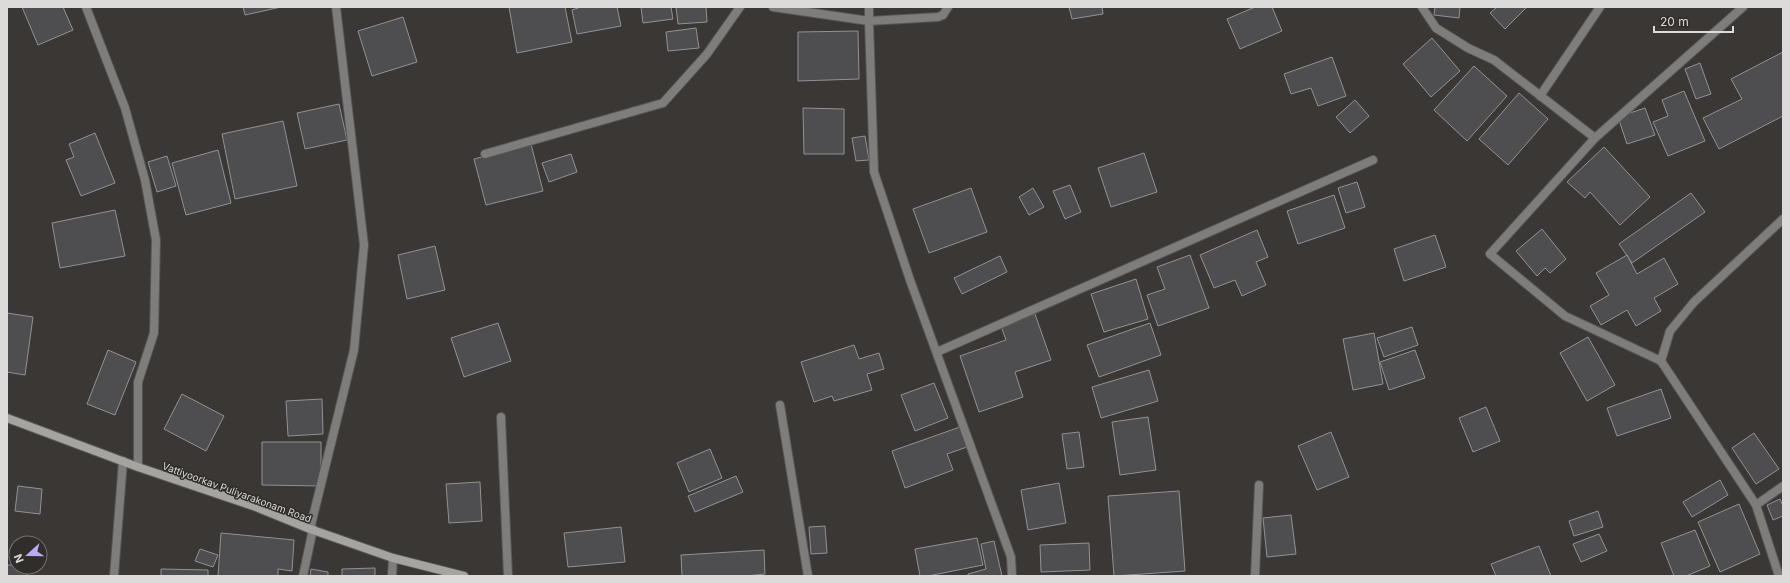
<svg xmlns="http://www.w3.org/2000/svg" width="1790" height="583" font-family="Inter,sans-serif">
	<style>
		.building { fill: #4e4e51; stroke: #929296 }
		.lines { fill: none; stroke-linecap: round; stroke-linejoin: round }
		.minor-casing { stroke: #575552; stroke-width: 10 }
		.secondary-casing { stroke: #575552; stroke-width: 10 }
		.minor { stroke: #7e7d7c; stroke-width: 8 }
		.secondary { stroke: #a6a4a1; stroke-width: 8 }
		.labels { text-anchor: middle; dominant-baseline: central; stroke-width: 3; stroke-linejoin: round; paint-order: stroke }
		.street-label { font-size: 10px; fill: #dddbda; stroke: #302d2a }
	</style>
	<rect width="100%" height="100%" fill="#3a3734"/>
	<!-- building -->
	<g class="building">
		<polygon points="22,7 63,7 73,30 38,45"/>
		<polygon points="243,7 281,7 245,15"/>
		<polygon points="509,7 565,7 572,42 517,53"/>
		<polygon points="581,7 617,7 621,26 577,34 572,10"/>
		<polygon points="641,7 671,7 673,19 643,23"/>
		<polygon points="676,7 706,7 707,22 678,24"/>
		<polygon points="1069,7 1102,7 1103,14 1072,19"/>
		<polygon points="1255,7 1272,7 1282,31 1240,49 1227,19"/>
		<polygon points="1435,7 1460,7 1459,18 1434,15"/>
		<polygon points="1497,7 1527,7 1505,29 1490,13"/>
		<polygon points="403,17 417,62 372,76 358,31"/>
		<polygon points="696,28 699,48 668,51 666,32"/>
		<polygon points="858,31 859,79 798,81 798,32"/>
		<polygon points="1432,38 1460,71 1431,97 1403,64"/>
		<polygon points="1783,52 1783,116 1719,149 1703,118 1742,99 1731,79"/>
		<polygon points="1332,57 1346,96 1318,106 1311,88 1291,94 1284,74"/>
		<polygon points="1700,63 1711,94 1696,99 1685,69"/>
		<polygon points="1474,66 1507,96 1467,141 1434,110"/>
		<polygon points="1684,91 1705,141 1668,156 1653,122 1668,116 1662,100"/>
		<polygon points="1519,93 1548,119 1508,165 1479,139"/>
		<polygon points="1355,100 1369,116 1350,133 1336,117"/>
		<polygon points="339,104 347,140 305,149 297,113"/>
		<polygon points="803,108 844,109 844,154 804,154"/>
		<polygon points="1645,108 1655,135 1627,144 1618,117"/>
		<polygon points="283,121 297,186 235,199 222,134"/>
		<polygon points="95,133 115,183 81,196 66,160 74,157 69,144"/>
		<polygon points="865,136 869,160 856,161 852,138"/>
		<polygon points="531,144 543,191 486,205 474,159"/>
		<polygon points="1604,147 1650,197 1620,225 1590,192 1585,198 1567,182"/>
		<polygon points="218,150 231,203 186,215 172,163"/>
		<polygon points="1144,153 1157,192 1111,207 1098,168"/>
		<polygon points="571,154 577,172 549,182 542,163"/>
		<polygon points="167,156 176,186 157,192 148,162"/>
		<polygon points="1357,182 1365,207 1346,213 1338,188"/>
		<polygon points="1070,185 1081,212 1065,219 1053,191"/>
		<polygon points="971,188 987,232 929,253 913,209"/>
		<polygon points="1033,188 1044,207 1029,215 1019,197"/>
		<polygon points="1691,193 1705,212 1632,263 1619,244"/>
		<polygon points="1334,195 1345,228 1298,244 1287,211"/>
		<polygon points="115,210 125,256 60,268 52,223"/>
		<polygon points="1542,229 1566,259 1550,273 1545,268 1537,276 1516,251"/>
		<polygon points="1257,230 1268,257 1256,262 1266,285 1242,296 1235,280 1214,288 1200,255"/>
		<polygon points="1435,235 1446,267 1404,281 1394,249"/>
		<polygon points="435,246 445,290 407,299 398,255"/>
		<polygon points="1190,255 1209,308 1158,326 1147,295 1165,289 1157,267"/>
		<polygon points="1627,255 1637,274 1664,258 1678,284 1654,298 1661,311 1636,326 1627,310 1601,325 1590,306 1609,295 1596,273"/>
		<polygon points="1000,256 1007,272 962,294 954,278"/>
		<polygon points="1136,279 1148,319 1104,332 1091,294"/>
		<polygon points="7,313 33,317 25,375 7,372"/>
		<polygon points="1035,314 1051,360 1015,372 1023,397 979,412 960,356 1006,340 1001,326"/>
		<polygon points="498,323 511,361 464,377 451,338"/>
		<polygon points="1150,323 1161,355 1099,377 1087,345"/>
		<polygon points="1412,327 1418,345 1384,357 1377,338"/>
		<polygon points="1374,333 1383,384 1353,390 1343,339"/>
		<polygon points="1588,337 1615,385 1587,401 1560,353"/>
		<polygon points="854,345 859,359 879,353 884,369 867,374 872,390 834,401 832,396 814,402 801,362"/>
		<polygon points="108,350 136,362 115,415 87,404"/>
		<polygon points="1415,350 1425,378 1389,390 1380,362"/>
		<polygon points="1149,370 1158,401 1101,418 1092,387"/>
		<polygon points="934,383 948,418 915,431 901,395"/>
		<polygon points="1661,389 1671,418 1617,436 1607,408"/>
		<polygon points="182,394 224,416 206,451 164,429"/>
		<polygon points="322,399 323,434 288,436 286,401"/>
		<polygon points="1486,407 1500,441 1473,452 1459,418"/>
		<polygon points="1148,417 1156,470 1120,475 1112,422"/>
		<polygon points="960,427 967,447 947,454 953,470 905,488 892,451"/>
		<polygon points="1079,432 1084,467 1067,469 1062,434"/>
		<polygon points="1331,432 1349,477 1317,490 1298,446"/>
		<polygon points="1754,433 1779,469 1756,484 1732,448"/>
		<polygon points="262,442 321,442 321,486 262,485"/>
		<polygon points="710,449 722,478 689,492 677,463"/>
		<polygon points="736,476 743,492 695,512 688,496"/>
		<polygon points="1720,480 1728,495 1692,517 1683,502"/>
		<polygon points="480,482 482,521 449,523 446,484"/>
		<polygon points="1059,483 1066,523 1028,530 1021,490"/>
		<polygon points="18,486 42,489 40,514 15,511"/>
		<polygon points="1179,491 1185,571 1114,576 1108,496"/>
		<polygon points="1780,499 1783,506 1783,516 1773,520 1767,505"/>
		<polygon points="1739,504 1760,554 1720,572 1698,522"/>
		<polygon points="1598,511 1603,527 1574,536 1569,521"/>
		<polygon points="1291,515 1296,554 1267,557 1263,518"/>
		<polygon points="825,526 827,553 811,554 809,527"/>
		<polygon points="621,527 625,562 568,567 564,533"/>
		<polygon points="1695,530 1710,566 1686,576 1674,576 1661,543"/>
		<polygon points="221,533 294,540 292,571 278,569 278,576 218,576"/>
		<polygon points="1599,534 1607,551 1581,562 1573,544"/>
		<polygon points="977,538 983,565 928,576 920,576 915,549"/>
		<polygon points="994,541 1002,576 968,576 968,574 986,569 981,544"/>
		<polygon points="1089,543 1090,570 1041,572 1040,545"/>
		<polygon points="1539,546 1551,576 1496,576 1491,564"/>
		<polygon points="200,549 218,555 213,567 195,561"/>
		<polygon points="764,550 765,574 746,576 682,576 681,555"/>
		<polygon points="7,565 16,565 16,567 27,567 27,576 7,576"/>
		<polygon points="375,568 375,576 342,576 342,569"/>
		<polygon points="161,569 208,570 208,576 161,576"/>
		<polygon points="311,569 328,572 328,576 310,576"/>
	</g>
	<g class="lines">
		<!-- minor casing -->
		<g class="minor-casing">
			<g id="minor">
				<polyline points="86,7 125,108 145,180 156,240 154,333 138,382 138,467"/>
				<polyline points="773,7 869,21 869,7"/>
				<polyline points="948,7 943,15 938,17 869,21 874,172 910,280 1011,557 1012,576"/>
				<polyline points="1422,7 1436,28 1468,48 1494,60 1595,138"/>
				<polyline points="1743,7 1595,138 1490,254 1565,316 1661,361 1756,505 1779,576"/>
				<polyline points="1540,96 1600,7"/>
				<polyline points="485,154 663,103 707,54 740,7"/>
				<polyline points="937,352 1373,160"/>
				<polyline points="1661,361 1670,331 1694,302 1783,219"/>
				<polyline points="780,405 808,576"/>
				<polyline points="501,417 508,576"/>
				<polyline points="1756,505 1783,486"/>
				<polyline points="310,529 354,350 364,245 336,7"/>
				<polyline points="114,576 123,461"/>
				<polyline points="303,576 313,529"/>
				<polyline points="392,576 393,558"/>
				<polyline points="1255,576 1259,485"/>
			</g>
		</g>
		<!-- secondary casing -->
		<g class="secondary-casing">
			<polyline id="secondary" points="7,418 138,467 256,507 310,529 393,558 464,576"/>
		</g>
		<!-- minor -->
		<use href="#minor" class="minor"/>
		<!-- secondary -->
		<use href="#secondary" class="secondary"/>
	</g>
	<g class="labels">
		<!-- street labels -->
		<g class="street-label">
			<text transform="translate(237 492) rotate(20)">Vattiyoorkav Puliyarakonam Road</text>
		</g>
	</g>
	<!-- border -->
	<rect width="1790" height="583" fill="none" stroke="#dddbda" stroke-width="16"/>
	<!-- north arrow -->
	<g transform="translate(28 555) rotate(249)"><circle r="19" fill="#302d2a" stroke="#757370"/>
	<path d="M0-3L7 15L0 10L-7 15Z" fill="#bcaaf6"/>
	<text y="-6" font-size="11" font-weight="bold" text-anchor="middle" fill="#dddbda">N</text>
	</g>
	<!-- scale -->
	<path d="M1654 26v6h79v-6" fill="none" stroke="#dddbda" stroke-width="2"/>
	<text x="1660" y="26" font-size="12" fill="#dddbda" stroke="#302d2a" stroke-width="3" paint-order="stroke">20 m</text>
</svg>
